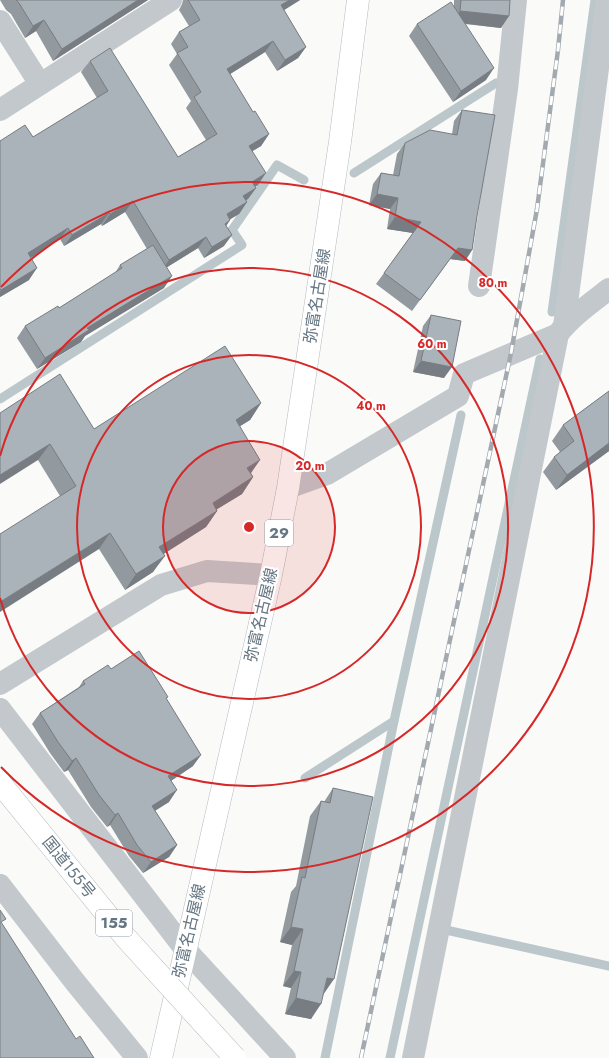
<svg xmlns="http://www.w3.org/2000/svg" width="609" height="1058" font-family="Jost,'Noto Sans JP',sans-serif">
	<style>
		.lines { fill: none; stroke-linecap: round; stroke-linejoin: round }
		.stream { stroke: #bbc7cb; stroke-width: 9 }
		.major-casing { stroke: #b5babe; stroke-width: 23 }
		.minor { stroke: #c3c8cc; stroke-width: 22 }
		.major { stroke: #fff; stroke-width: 22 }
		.rail-casing { stroke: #a2aab0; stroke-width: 4.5 }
		.rail { stroke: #fff; stroke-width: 3; stroke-dasharray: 9; stroke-linecap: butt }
		.highway-bridge-casing { stroke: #b4b9bd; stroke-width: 23; stroke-linecap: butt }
		.highway-bridge { stroke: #fff; stroke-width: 22 }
		.wall { fill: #929a9f }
		.shaded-wall { fill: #777d82 }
		.building { fill: #aab3b9; stroke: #777d82 }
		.ring { fill: none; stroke: #d62828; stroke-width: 2 }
		.labels { text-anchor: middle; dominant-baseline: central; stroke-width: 4; stroke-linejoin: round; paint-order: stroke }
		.shield { fill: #fff; stroke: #939fa8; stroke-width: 1 }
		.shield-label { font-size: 15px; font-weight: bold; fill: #657683 }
		.street-label { font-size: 16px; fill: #657683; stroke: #fff }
		.centre { fill: #d62828; stroke: #fff; stroke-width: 2 }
		.ring-label { font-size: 12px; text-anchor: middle; font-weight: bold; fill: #d62828; stroke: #fff; stroke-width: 4; stroke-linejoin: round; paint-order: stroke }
	</style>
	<rect width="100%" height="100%" fill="#fafaf8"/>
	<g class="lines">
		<!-- stream -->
		<g class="stream">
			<polyline points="354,173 496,83"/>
			<polyline points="552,312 595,0"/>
			<polyline points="0,399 242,245 232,230 277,165 304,180"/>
			<polyline points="305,778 394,721"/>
			<polyline points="446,930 609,966"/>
			<polyline points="325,1058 394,721 461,415"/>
			<polyline points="390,1058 540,359"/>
		</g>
		<!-- major casing -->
		<g class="major-casing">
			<polyline id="major" points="161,1058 271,575 288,488 340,142 358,0"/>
		</g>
		<!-- minor -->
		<g class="minor">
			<polyline points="0,21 40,84"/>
			<polyline points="0,110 171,0"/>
			<polyline points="479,286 507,89 516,0"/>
			<polyline points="564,326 607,0"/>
			<path d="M 288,488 L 327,474 L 458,396 L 464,374 L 558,334 C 572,316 591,303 609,289"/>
			<polyline points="0,684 161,585 207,571 271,575"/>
			<polyline points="0,709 185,949 285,1058"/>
			<polyline points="0,885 75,982 137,1058"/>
			<polyline points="413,1058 558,334"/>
		</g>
		<!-- major -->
		<use href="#major" class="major"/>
		<!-- rail casing -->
		<g class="rail-casing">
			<polyline id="rail" points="361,1058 511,353 537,209 558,50 563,0"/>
		</g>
		<!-- rail -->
		<use href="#rail" class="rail"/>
		<!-- highway-bridge casing -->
		<g class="highway-bridge-casing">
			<polyline id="highway-bridge" points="0,783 126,938 235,1058"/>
		</g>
		<!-- highway-bridge -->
		<use href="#highway-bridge" class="highway-bridge"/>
	</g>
	<!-- wall -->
	<g class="wall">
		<polygon points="0,0 148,0 53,61 36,31 25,38 11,14 6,10"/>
		<polygon points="183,0 300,0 284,10 306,47 298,58 277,71 265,52 230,74 253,112 269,134 261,146 252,151 258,185 255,187 256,188 248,199 246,201 247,202 239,214 230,219 230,220 226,226 224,246 204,258 198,248 167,267 164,288 85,336 81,342 37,369 17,338 25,326 59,308 115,273 120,265 147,249 125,212 102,226 101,224 64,246 60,239 30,258 29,280 0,297 0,141 33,137 97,98 81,72 90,61 178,157 206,140 186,108 191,101 169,65 177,54 171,44 179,32 189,26 179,10 182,4"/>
		<polygon points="454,0 510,0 501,28 465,24 486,80 453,102 409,36 417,24 454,6"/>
		<polygon points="462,110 477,216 472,250 465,261 450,259 412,311 376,284 413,233 387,229 390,209 369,205 373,184 381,173 393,175 397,154 405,143 452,134 454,121"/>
		<polygon points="431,315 444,378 413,372 423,326"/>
		<polygon points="609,391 609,451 556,490 543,472 554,457 560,452 552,441 563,425"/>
		<polygon points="261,403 250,420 240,426 251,473 253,477 242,494 217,509 217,511 206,527 163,554 153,572 125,590 99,549 60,496 38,460 0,413 94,429"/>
		<polygon points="111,669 166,699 193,766 171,781 169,802 155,811 177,845 169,857 143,873 129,856 110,825 107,827 91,807 68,770 64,772 50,753 32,724 40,713 79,687 83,681"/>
		<polygon points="333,788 323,995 311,1019 285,1014 291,988 283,986 292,945 280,942 291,892 296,886 310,816 321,801 324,802"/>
	</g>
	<!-- shaded-wall -->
	<g class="shaded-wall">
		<polygon points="138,0 148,0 53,61 62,49"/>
		<polygon points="290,0 300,0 273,17 281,5"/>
		<polygon points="460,11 509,16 501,28 452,22"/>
		<polygon points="44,20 36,31 25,38 33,26"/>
		<polygon points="273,41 265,52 219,81 227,69"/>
		<polygon points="306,47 298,58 277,71 285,60"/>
		<polygon points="494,68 486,80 453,102 461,91"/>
		<polygon points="269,134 261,146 241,158 249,146"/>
		<polygon points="266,173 258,185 244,193 252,182"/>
		<polygon points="256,188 248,199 235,207 243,196"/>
		<polygon points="377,194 398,198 390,209 369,205"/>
		<polygon points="133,201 125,212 102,226 110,214"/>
		<polygon points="247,202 239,214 219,226 227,214"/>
		<polygon points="109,213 101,224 64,246 72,235"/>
		<polygon points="395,217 421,222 413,233 387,229"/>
		<polygon points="230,220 222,232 225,224"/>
		<polygon points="68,228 60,239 20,265 28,253"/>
		<polygon points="232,235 224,246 204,258 212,247"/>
		<polygon points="206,237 198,248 161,271 169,260"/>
		<polygon points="458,248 472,250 465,261 450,259 412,311"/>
		<polygon points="37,268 29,280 0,297 0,292 1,290"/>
		<polygon points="172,276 164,288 85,336 81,342 37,369 45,358 87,328"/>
		<polygon points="421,361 452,367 444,378 413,372"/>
		<polygon points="261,403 250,420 224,436 236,420"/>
		<polygon points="609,443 609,451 556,490 567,475"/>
		<polygon points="50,444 38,460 0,484 0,475"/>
		<polygon points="260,460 249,476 247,468"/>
		<polygon points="253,477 242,494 201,519 213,503"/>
		<polygon points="217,511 206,527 148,564 159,547"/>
		<polygon points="110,533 99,549 0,612 0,602"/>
		<polygon points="165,556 153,572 125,590 136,574"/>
		<polygon points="201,755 193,766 160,788 168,776"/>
		<polygon points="76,758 68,770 64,772 72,761"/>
		<polygon points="177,790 169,802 144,817 152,806"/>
		<polygon points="118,813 110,825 107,827 115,815"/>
		<polygon points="177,845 169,857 143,873 151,862"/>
		<polygon points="291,927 303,929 292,945 280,942"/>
		<polygon points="294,971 301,972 291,988 283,986"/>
		<polygon points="327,978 334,979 323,995"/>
		<polygon points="296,998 321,1004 311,1019 285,1014"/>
	</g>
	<!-- building -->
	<g class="building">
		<polygon points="16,0 138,0 62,49 44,20 33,26 19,3"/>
		<polygon points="188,0 290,0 281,5 306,47 285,60 273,41 227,69 253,112 255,111 269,134 249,146 266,173 252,182 256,188 243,196 247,202 227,214 230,220 225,224 232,235 212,247 206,237 169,260 133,201 110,214 109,213 72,235 68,228 28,253 37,268 1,290 0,289 0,141 25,125 33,137 108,91 90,61 110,48 178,157 217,134 194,97 201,92 177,53 188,47 179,32 200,20"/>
		<polygon points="461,0 510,0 509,16 460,11"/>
		<polygon points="451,2 494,68 461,91 417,24"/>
		<polygon points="462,110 495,115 477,216 472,250 458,248 420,300 384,273 421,222 395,217 398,198 377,194 381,173 399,176 405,143 430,130 457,135"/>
		<polygon points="153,245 172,276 87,328 89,330 45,358 25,326 58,306 59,308 122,268 120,265"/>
		<polygon points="431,315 461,321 452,367 421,361"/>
		<polygon points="225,346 261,403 236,420 260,460 247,468 253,477 213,503 217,511 159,547 165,556 136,574 110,533 0,602 0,534 76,486 50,444 0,475 0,413 60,374 94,429"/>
		<polygon points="609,391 609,443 567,475 554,457 574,441 563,425"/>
		<polygon points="139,651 168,697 166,698 201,755 168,776 177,790 152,806 177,845 151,862 137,845 118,813 115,815 99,795 76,758 72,761 58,742 40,713 85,684 83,681 108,665 111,669"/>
		<polygon points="333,788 373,797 334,979 327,978 321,1004 296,998 301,972 294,971 303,929 291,927 302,877 305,878 321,801 330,803"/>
		<polygon points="0,910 6,919 1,922 76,1039 80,1036 94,1058 0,1058"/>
	</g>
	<!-- distance rings -->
	<circle cx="249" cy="527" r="86" fill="#d62828" fill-opacity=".12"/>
	<g class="ring">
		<circle cx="249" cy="527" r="86"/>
		<circle cx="249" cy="527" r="172"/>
		<path d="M0 456A259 259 0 1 1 0 598"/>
		<path d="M1 287A345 345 0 1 1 1 767"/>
	</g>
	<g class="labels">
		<!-- shield labels -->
		<g class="shield">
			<rect x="265" y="520" width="28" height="26" rx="3"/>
			<rect x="96" y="910" width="36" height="26" rx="3"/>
		</g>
		<g class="shield-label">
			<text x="279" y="533">29</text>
			<text x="114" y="923">155</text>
		</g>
		<!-- street labels -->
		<g class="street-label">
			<text transform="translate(317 296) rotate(-81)">弥富名古屋線</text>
			<text transform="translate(261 615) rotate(-77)">弥富名古屋線</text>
			<text transform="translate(69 867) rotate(51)">国道155号</text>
			<text transform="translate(189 931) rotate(-77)">弥富名古屋線</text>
		</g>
	</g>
	<circle cx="249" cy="527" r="6" class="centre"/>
	<g class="ring-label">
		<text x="493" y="287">80 m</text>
		<text x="432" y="348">60 m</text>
		<text x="371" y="410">40 m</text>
		<text x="310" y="470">20 m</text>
	</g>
</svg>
